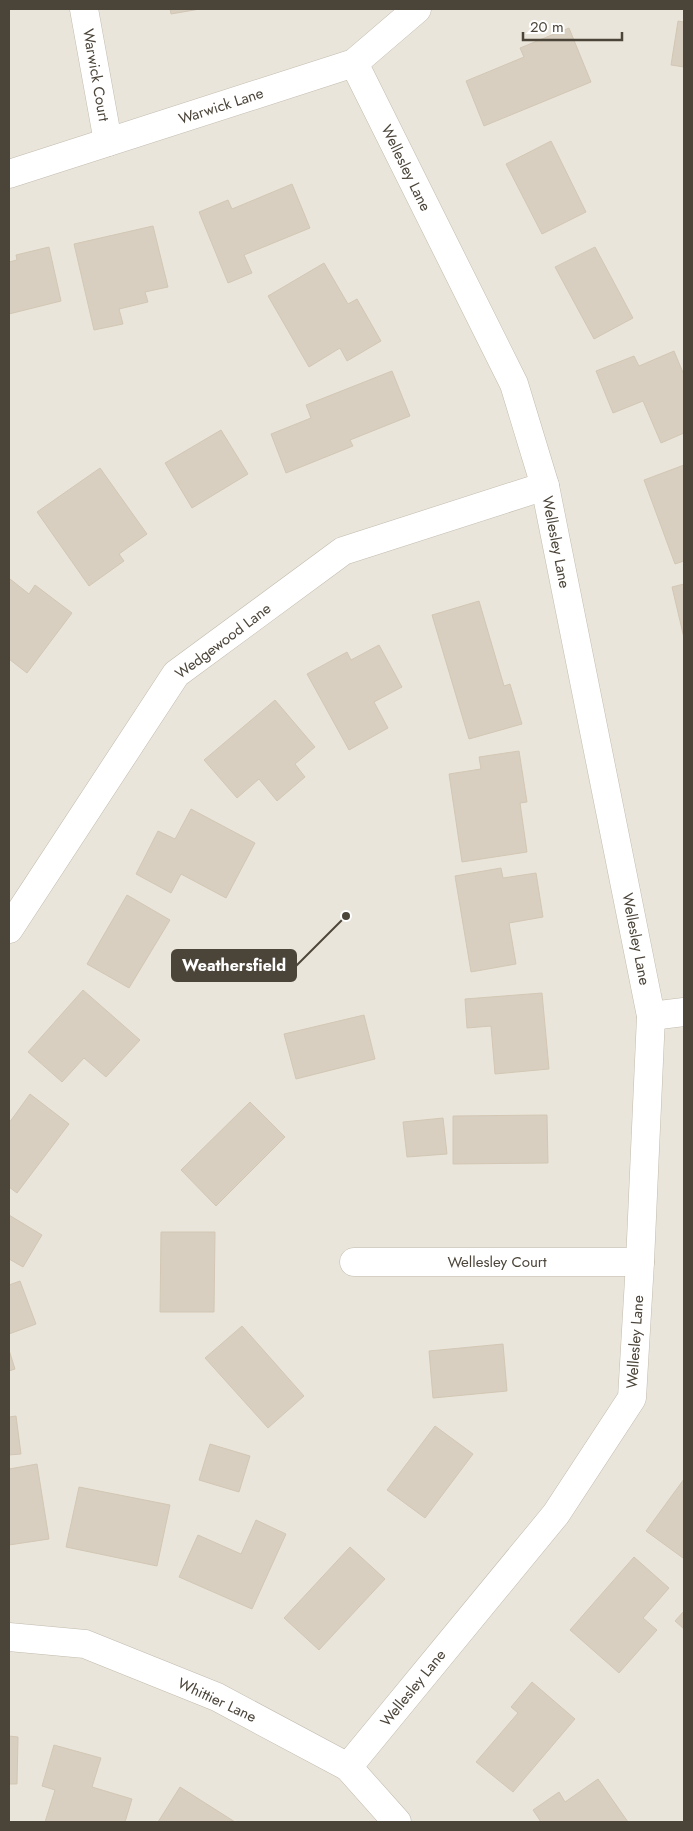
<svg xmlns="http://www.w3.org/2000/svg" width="693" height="1831" font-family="Jost,sans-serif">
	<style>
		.residential { fill: #eae5da }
		.building { fill: #d8cfc1; stroke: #d3c7b4 }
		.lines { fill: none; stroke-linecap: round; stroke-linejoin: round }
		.street-casing { stroke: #c2bbae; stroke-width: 29 }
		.street { stroke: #fff; stroke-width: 28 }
		.labels { text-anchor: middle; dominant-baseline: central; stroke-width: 4; stroke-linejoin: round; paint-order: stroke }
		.street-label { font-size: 15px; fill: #4b4439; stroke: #fff }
		.leader { fill: none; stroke: #4b4439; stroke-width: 2 }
		.callout-dot { fill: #4b4439; stroke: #fff; stroke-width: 2 }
		.callout { fill: #4b4439; stroke: #4b4439; stroke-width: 2 }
		.callout-label { font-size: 16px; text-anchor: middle; font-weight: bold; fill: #fff }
	</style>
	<rect width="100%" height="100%" fill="#f6f3ec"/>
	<!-- residential -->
	<rect class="residential" x="9" y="9" width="675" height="1813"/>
	<!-- building -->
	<g class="building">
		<polygon points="170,9 200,9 171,14"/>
		<polygon points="678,21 684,22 684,67 671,65"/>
		<polygon points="569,28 591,82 484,126 466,81 524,57 520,48"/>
		<polygon points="551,141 586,212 542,234 506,164"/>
		<polygon points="292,184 310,228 244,255 252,273 228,283 199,212 228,200 232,209"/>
		<polygon points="153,226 168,287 145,292 148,302 119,309 123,324 94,330 74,244"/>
		<polygon points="49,247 61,301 9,314 9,262 17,260 16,255"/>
		<polygon points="595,247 633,318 594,339 555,267"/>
		<polygon points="324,263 348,304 357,299 381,341 347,361 340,348 309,367 268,296"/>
		<polygon points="674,351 684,375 684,433 661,443 643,401 613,413 596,371 634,356 639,366"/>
		<polygon points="392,371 410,416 350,440 353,446 286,473 271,434 311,418 306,405"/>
		<polygon points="221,430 248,474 192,508 165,463"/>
		<polygon points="684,465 684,561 675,564 644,480"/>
		<polygon points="100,468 147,534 119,554 124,561 89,586 37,512"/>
		<polygon points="10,579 29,594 35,585 72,613 27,673 9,659 9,581"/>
		<polygon points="684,584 684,638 672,587"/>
		<polygon points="479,601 504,686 510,684 522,724 469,739 432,615"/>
		<polygon points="379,645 402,687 374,702 388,728 349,750 307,674 347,652 351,660"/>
		<polygon points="275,700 315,747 295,764 305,777 277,801 259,779 237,798 204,760"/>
		<polygon points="519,751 527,802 520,803 527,852 462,862 449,774 481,769 479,757"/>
		<polygon points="191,809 255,843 226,898 181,874 171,893 136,874 158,831 175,839"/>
		<polygon points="501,868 503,878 536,873 543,917 509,923 516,964 471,972 455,876"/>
		<polygon points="127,895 170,920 129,988 87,964"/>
		<polygon points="83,990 140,1040 106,1077 84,1058 62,1082 28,1052"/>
		<polygon points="542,993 549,1069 495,1074 491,1026 467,1028 465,999"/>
		<polygon points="364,1015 375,1059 296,1079 284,1034"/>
		<polygon points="30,1094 69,1124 17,1193 9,1187 9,1123"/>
		<polygon points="250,1102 285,1137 216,1206 181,1170"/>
		<polygon points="547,1115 548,1163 453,1164 453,1116"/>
		<polygon points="443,1118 447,1154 407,1157 403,1122"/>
		<polygon points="9,1215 42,1235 23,1267 9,1259"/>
		<polygon points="161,1232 215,1232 214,1312 160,1312"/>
		<polygon points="20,1281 36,1324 9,1334 9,1285"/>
		<polygon points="242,1326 304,1396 268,1428 205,1358"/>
		<polygon points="503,1344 507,1391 433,1398 429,1351"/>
		<polygon points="9,1350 15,1369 9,1371"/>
		<polygon points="16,1416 21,1454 9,1455 9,1417"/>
		<polygon points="435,1426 473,1454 425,1518 387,1490"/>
		<polygon points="210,1444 250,1456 239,1492 199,1480"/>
		<polygon points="37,1464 49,1539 9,1545 9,1469"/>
		<polygon points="684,1479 684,1556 683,1558 646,1531"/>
		<polygon points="79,1487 170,1505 157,1566 66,1547"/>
		<polygon points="256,1520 286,1534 252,1609 179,1577 198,1535 241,1554"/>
		<polygon points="350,1547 385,1579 319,1650 284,1618"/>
		<polygon points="634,1557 669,1588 643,1618 657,1630 619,1673 570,1630"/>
		<polygon points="684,1611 684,1629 675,1621"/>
		<polygon points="532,1682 575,1719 513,1792 476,1762 518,1713 511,1707"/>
		<polygon points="9,1736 18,1737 17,1784 9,1784"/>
		<polygon points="54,1745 101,1758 92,1787 132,1799 125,1822 45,1822 55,1790 42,1786"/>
		<polygon points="598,1779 628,1822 541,1822 533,1810 559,1792 565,1802"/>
		<polygon points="180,1787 235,1822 158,1822"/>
	</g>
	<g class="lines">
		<!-- street casing -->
		<g class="street-casing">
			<g id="street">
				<polyline points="84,9 108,142"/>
				<polyline points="9,174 354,63 417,9"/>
				<polyline points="9,929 176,674 343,551 545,486"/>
				<polyline points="651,1016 684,1012"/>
				<polyline points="354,1262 640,1262"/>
				<polyline points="9,1637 85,1644 217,1697 348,1767 397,1822"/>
				<polyline points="348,1767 556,1514 632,1398 640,1262 651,1016 545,486 514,384 354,63"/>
			</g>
		</g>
		<!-- street -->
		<use href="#street" class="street"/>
	</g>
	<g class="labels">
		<!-- street labels -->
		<g class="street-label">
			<text transform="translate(96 75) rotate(80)">Warwick Court</text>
			<text transform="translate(221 106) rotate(-18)">Warwick Lane</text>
			<text transform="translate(406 168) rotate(64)">Wellesley Lane</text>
			<text transform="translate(556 542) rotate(79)">Wellesley Lane</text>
			<text transform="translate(223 641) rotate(-37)">Wedgewood Lane</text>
			<text transform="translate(636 939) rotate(79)">Wellesley Lane</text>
			<text x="497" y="1262">Wellesley Court</text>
			<text transform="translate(635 1342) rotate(-86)">Wellesley Lane</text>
			<text transform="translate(413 1688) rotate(-51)">Wellesley Lane</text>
			<text transform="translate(217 1700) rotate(25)">Whittier Lane</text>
		</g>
	</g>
	<!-- callouts -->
	<path class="leader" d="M346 916L296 966"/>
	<circle class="callout-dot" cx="346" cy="916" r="5"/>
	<rect class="callout" x="172" y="950" width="124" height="31" rx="5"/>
	<g class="callout-label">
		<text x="234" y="971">Weathersfield</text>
	</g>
	<!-- border -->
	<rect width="693" height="1831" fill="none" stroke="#4b4439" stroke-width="20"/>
	<!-- scale -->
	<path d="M523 32v8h99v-8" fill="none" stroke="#4b4439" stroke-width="2.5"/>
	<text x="530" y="32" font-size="15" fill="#4b4439" stroke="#ffffff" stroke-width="4" paint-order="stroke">20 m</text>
</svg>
